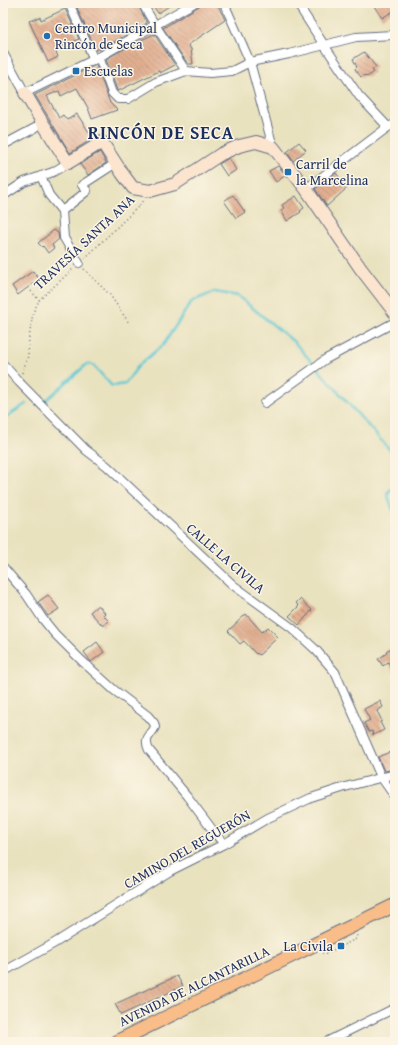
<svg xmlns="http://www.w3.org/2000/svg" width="398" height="1045" font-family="'Gentium Book Plus',serif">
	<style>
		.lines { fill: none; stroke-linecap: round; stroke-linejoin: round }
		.stream { stroke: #5bc7d3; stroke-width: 2.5 }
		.building { fill: url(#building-back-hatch) }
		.street-casing { stroke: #636e80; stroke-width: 10 }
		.secondary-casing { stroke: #636e80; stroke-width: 14 }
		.primary-casing { stroke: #636e80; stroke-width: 15 }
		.path { stroke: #636e80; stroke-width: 1.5; stroke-dasharray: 1 3; stroke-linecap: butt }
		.street { stroke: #fff; stroke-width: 8 }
		.secondary { stroke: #fce5cf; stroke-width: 12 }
		.primary { stroke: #f8bd88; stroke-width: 13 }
		.poi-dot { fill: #1f6fb2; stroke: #fcf5e5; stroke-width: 1.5 }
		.labels { text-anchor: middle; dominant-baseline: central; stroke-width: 3; stroke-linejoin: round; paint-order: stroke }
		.poi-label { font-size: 14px; fill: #1b2f5e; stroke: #fcf5e5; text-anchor: start }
		.street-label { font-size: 14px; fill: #1b2f5e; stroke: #fcf5e5 }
		.district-label { font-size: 18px; font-weight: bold; letter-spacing: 1px; fill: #1b2f5e; stroke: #fcf5e5 }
	</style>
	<defs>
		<pattern id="building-back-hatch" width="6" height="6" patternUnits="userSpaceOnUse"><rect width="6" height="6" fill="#e2af90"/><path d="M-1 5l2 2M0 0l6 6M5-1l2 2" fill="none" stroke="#b68f79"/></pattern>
	</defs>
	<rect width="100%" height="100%" fill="#fcf5e5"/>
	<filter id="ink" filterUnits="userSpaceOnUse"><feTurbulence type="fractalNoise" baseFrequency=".025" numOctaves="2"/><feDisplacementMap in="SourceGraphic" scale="8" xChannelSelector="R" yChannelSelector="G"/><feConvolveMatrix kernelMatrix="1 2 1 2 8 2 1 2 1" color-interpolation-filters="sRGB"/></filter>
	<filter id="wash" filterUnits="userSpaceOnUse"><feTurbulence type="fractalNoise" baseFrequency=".012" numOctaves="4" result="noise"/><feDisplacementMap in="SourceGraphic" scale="16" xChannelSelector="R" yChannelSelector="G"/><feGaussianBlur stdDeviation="0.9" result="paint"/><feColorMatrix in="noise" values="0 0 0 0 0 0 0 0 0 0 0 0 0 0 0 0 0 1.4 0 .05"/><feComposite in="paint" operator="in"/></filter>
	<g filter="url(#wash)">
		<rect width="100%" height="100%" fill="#e9e2bf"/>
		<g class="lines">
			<!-- stream -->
			<g class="stream">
				<polyline points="43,403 87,364 93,365 112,386 125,384 139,365 163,345 192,301 215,292 238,296 294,342 395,456"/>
				<polyline points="3,419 26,404"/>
				<polyline points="395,486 387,493 395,516"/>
			</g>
		</g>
		<g id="blocks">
			<!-- building -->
			<g class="building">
				<polygon points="89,3 137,3 147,23 100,50 99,48 96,50 77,8"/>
				<polygon points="148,3 174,3 158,13 153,6 151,8"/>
				<polygon points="204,3 217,3 225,20 188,45 191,49 193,64 188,64 163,28"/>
				<polygon points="379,3 395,3 395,10 382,18 374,6"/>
				<polygon points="65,9 67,13 79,39 55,49 58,57 48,62 29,21 40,17 41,20"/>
				<polygon points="154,34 175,65 160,73 159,71 118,91 117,90 106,59 131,45"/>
				<polygon points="364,52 376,67 372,70 374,72 367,77 365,75 361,77 355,69 357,67 353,59"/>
				<polygon points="96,65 110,103 117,110 92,119 88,108 77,88 61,96 59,91 47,96 59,118 63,115 67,120 77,114 93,138 70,153 35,95"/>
				<polygon points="299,142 306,150 293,161 287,152"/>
				<polygon points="100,152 106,163 88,175 80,164"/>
				<polygon points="229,158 236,170 227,176 219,164"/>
				<polygon points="278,166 286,175 276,182 269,171"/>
				<polygon points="336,173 347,188 327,206 315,189"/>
				<polygon points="233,195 245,212 236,218 224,201"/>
				<polygon points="296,196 304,208 300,211 301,212 287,221 281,210 284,208 282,205"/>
				<polygon points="54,230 58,233 59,239 52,245 54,248 48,253 43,246 42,247 38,243"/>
				<polygon points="33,271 39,279 18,295 12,286"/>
				<polygon points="48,595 59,609 48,616 38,602"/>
				<polygon points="300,599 312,610 299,625 289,616 299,606 296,603"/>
				<polygon points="98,605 105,613 103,615 109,621 103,626 90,612"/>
				<polygon points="246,614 262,632 268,627 278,637 259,655 257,653 256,654 244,641 240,644 228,631"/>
				<polygon points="97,642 104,652 91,662 84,652"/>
				<polygon points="395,646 395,674 388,662 383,666 378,659 387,653 386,651"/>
				<polygon points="380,701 383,707 377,711 382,721 380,722 384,730 373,735 372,731 369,732 364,723 370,720 364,709"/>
				<polygon points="390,752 391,754 395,752 395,769 384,771 378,757"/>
				<polygon points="177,976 183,986 121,1015 115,1004"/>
			</g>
		</g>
	</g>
	<g filter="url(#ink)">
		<use href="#blocks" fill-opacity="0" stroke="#636e80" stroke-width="1"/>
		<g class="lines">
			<!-- street casing -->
			<g class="street-casing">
				<g id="street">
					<polyline points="69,3 94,60"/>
					<polyline points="142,3 155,25 186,71"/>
					<polyline points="224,3 250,62 273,147"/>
					<polyline points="297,3 324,45 359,96 388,127"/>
					<polyline points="3,53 25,93 99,57 194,3"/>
					<polyline points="99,57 112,93 118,99 128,99 156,82 186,71 210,73 232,71 250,62 289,54 356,37 393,35 395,34"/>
					<polyline points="3,144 7,143 35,128 42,122"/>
					<polyline points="41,176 49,195 62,211 64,238 79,263"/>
					<polyline points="306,189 388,127 395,124"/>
					<polyline points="3,196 24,182 53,172 68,163"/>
					<polyline points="62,211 87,191 82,185 116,163"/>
					<polyline points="3,364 19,382 86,450 107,466 233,585 292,628 316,650 335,672 381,777 395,797"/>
					<polyline points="265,403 326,359 395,322"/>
					<path d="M 3,567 L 26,594 L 42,618 L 55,634 L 82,661 L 114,690 L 148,716 L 154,723 L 155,727 C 151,736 143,737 149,750 L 187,796 L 214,832 L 224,844"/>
					<polyline points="3,972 53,944 170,871 224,844 268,818 311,798 345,787 395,774"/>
					<polyline points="326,1042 395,1008"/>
				</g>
			</g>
			<!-- secondary casing -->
			<g class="secondary-casing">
				<polyline id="secondary" points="25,93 42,122 68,163 102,142 122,173 133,188 150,191 175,184 221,154 239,146 256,142 273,147 306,189 361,269 395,313"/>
			</g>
			<!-- primary casing -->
			<g class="primary-casing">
				<polyline id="primary" points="116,1042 395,905"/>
			</g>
			<!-- path -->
			<g class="path">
				<polyline points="85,258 139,206 143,200"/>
				<polyline points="84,269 110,295 129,323"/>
				<polyline points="31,291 39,300 73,269"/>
				<polyline points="22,373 28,356 29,338 33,313 39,300"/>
				<polyline points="322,953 327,953 356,939 357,934"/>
			</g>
			<!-- street -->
			<use href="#street" class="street"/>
			<!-- secondary -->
			<use href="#secondary" class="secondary"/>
			<!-- primary -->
			<use href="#primary" class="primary"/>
		</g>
	</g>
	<!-- markers -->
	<g class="poi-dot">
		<circle cx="47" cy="36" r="4"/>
		<rect x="72" y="67" width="8" height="8" rx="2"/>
		<rect x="284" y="168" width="8" height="8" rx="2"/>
		<rect x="337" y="942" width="8" height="8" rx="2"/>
	</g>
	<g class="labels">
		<!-- poi labels -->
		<g class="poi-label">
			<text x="55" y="28">Centro Municipal<tspan x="55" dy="16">Rincón de Seca</tspan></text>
			<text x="84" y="71">Escuelas</text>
			<text x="296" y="164">Carril de<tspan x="296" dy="16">la Marcelina</tspan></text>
			<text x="333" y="946" text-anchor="end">La Civila</text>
		</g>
		<!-- street labels -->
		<g class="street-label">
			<text transform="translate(84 242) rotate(-43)">TRAVESÍA SANTA ANA</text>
			<text transform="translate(226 558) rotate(41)">CALLE LA CIVILA</text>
			<text transform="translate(187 849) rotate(-30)">CAMINO DEL REGUERÓN</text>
			<text transform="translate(194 986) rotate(-26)">AVENIDA DE ALCANTARILLA</text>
		</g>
		<!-- district labels -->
		<g class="district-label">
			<text x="161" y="132">RINCÓN DE SECA</text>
		</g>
	</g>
	<!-- margin -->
	<rect width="398" height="1045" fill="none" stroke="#fcf5e5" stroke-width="16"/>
</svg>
